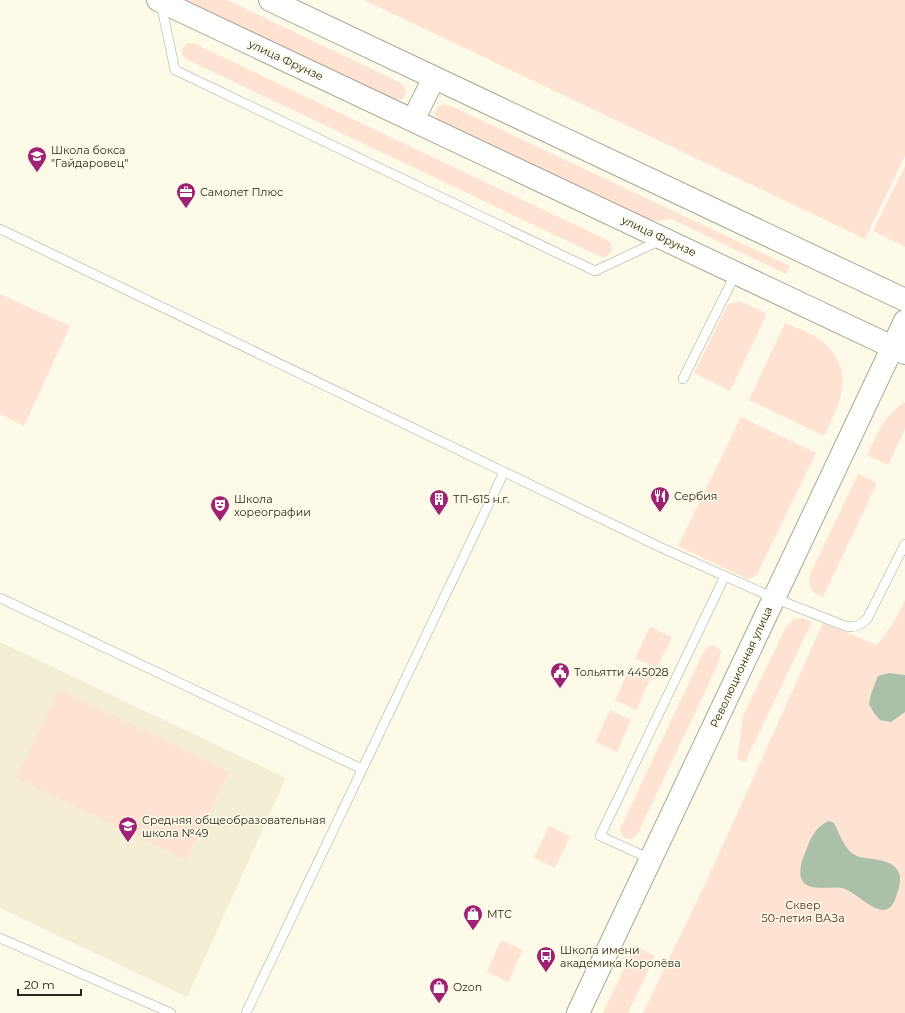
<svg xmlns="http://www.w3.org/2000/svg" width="905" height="1013" font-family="Montserrat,sans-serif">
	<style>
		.built { fill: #f3eed4 }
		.green { fill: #ffe3d2 }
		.water { fill: #aac0a8 }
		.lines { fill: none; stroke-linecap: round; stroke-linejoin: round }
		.service-casing { stroke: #aaa796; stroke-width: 10 }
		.secondary-casing { stroke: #aaa796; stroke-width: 24 }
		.service { stroke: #fff; stroke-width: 9 }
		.secondary { stroke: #fff; stroke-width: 22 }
		.labels { text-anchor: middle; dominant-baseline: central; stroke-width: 3; stroke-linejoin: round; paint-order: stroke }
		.street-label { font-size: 11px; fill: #292721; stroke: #fefae8 }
		.poi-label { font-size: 11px; fill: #292721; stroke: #fefae8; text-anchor: start }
		.park-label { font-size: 11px; fill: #532b0f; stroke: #fefae8 }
	</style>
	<rect width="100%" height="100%" fill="#fefae8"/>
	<!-- built -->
	<polygon class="built" points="0,642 286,778 187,997 0,908"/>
	<!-- green -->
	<g class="green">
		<polygon points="183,0 227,0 399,82 406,90 406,93 402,99 391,99"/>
		<polygon points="364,0 905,0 905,156 865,239"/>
		<path d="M 188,43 L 193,43 L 609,241 C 614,248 612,252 606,257 L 601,257 L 186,59 L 182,55 L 182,49 Z"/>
		<polygon points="444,104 451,106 790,266 786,274 671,219 654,221 640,217 440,121 436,117 434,113 439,106"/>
		<polygon points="905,166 905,247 873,231"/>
		<polygon points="0,294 70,326 24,426 0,414"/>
		<polygon points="740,301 767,314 730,391 694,373 728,304"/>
		<path d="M 785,323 C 796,328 809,332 819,339 C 825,342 830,349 834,354 C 853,382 836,410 824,436 L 749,400 Z"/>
		<path d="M 905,402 L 905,429 L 888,465 L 867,455 C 879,431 882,418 905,402 Z"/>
		<polygon points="741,417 816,453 757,574 752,578 747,579 678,546"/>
		<polygon points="858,474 877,483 823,597 813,592 809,584 810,575"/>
		<polygon points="905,600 905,1013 643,1013 709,876 823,623 877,645 895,620"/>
		<polygon points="803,618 812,622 745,762 737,759 743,716 786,627 794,619"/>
		<polygon points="650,627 672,637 657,668 635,658"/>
		<polygon points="712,645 720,649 721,652 718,664 637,835 631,839 624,838 620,831 621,827 703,653 706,649"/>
		<polygon points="630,668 651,678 636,710 615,700"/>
		<polygon points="59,689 229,772 186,860 16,778"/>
		<polygon points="610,710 631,720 617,752 595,742"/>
		<polygon points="549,826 570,836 555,868 534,858"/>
		<polygon points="501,940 523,950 508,982 487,972"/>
		<polygon points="635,946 655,956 628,1013 603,1013"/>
	</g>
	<!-- water -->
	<g class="water">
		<polygon points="889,673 905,675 905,712 891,722 880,720 874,713 869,704 871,694 878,676"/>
		<path d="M 829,821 L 834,823 C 839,832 843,847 853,854 C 865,862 891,855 899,873 C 902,881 898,890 896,897 C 886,929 859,892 842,888 C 831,886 811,891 804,883 C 796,873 803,858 807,848 C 811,836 817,826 829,821 Z"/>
	</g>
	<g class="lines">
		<!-- service casing -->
		<g class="service-casing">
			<g id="service">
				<polyline points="161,4 175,70 595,271 661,240"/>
				<path d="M 0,229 L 662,548 L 774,598 L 845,626 C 855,628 859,626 867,619 L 905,544"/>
				<polyline points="683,379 736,273"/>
				<polyline points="0,598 362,769"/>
				<polyline points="651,859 600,836 725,576"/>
				<polyline points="0,938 171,1013"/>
				<polyline points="246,1013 504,472"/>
			</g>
		</g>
		<!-- secondary casing -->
		<g class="secondary-casing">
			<g id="secondary">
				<polyline points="158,0 905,353"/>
				<polyline points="270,0 905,300"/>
				<polyline points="413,120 434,78"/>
				<polyline points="578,1013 905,321"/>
			</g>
		</g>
		<!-- service -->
		<use href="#service" class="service"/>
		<!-- secondary -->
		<use href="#secondary" class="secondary"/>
	</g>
	<!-- icons -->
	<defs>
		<g id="school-pin" transform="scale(1)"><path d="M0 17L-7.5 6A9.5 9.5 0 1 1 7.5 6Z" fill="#9f2174" stroke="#fefae8"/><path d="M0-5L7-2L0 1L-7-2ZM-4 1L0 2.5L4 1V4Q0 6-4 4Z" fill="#fff"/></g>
		<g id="office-pin" transform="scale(1)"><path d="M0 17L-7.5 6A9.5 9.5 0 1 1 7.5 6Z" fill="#9f2174" stroke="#fefae8"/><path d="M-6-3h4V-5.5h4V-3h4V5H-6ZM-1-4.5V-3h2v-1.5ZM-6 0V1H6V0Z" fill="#fff"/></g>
		<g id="restaurant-pin" transform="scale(1)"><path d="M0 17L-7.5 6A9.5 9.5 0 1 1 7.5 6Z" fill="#9f2174" stroke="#fefae8"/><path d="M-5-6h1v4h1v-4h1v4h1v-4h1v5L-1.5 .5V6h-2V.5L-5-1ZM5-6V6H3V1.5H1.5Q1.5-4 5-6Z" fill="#fff"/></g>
		<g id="building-pin" transform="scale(1)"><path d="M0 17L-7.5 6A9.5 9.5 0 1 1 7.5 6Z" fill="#9f2174" stroke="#fefae8"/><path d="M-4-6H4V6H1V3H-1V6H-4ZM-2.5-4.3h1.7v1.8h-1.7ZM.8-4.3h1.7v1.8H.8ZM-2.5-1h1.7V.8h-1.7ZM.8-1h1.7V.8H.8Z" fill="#fff"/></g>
		<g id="theatre-pin" transform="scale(1)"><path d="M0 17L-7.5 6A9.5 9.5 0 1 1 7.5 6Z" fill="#9f2174" stroke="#fefae8"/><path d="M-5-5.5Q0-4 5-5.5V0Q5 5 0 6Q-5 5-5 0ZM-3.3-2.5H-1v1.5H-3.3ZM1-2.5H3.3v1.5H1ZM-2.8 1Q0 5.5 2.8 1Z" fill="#fff"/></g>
		<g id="civic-pin" transform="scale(1)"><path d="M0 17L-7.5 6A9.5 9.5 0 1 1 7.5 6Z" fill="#9f2174" stroke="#fefae8"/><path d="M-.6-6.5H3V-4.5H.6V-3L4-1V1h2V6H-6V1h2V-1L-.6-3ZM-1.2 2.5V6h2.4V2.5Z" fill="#fff"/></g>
		<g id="shop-pin" transform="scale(1)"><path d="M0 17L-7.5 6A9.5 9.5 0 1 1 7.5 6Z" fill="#9f2174" stroke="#fefae8"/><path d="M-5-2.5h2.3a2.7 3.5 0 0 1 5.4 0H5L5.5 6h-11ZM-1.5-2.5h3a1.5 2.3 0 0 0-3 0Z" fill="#fff"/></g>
		<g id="bus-pin" transform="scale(1)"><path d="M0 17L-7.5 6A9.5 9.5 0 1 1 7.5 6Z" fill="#9f2174" stroke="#fefae8"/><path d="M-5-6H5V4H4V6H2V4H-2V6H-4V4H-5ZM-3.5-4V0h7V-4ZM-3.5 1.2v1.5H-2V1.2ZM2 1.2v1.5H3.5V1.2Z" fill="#fff"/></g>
	</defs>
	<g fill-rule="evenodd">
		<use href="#school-pin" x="37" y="156"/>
		<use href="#office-pin" x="186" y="192"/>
		<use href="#restaurant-pin" x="660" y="496"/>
		<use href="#building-pin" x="439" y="499"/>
		<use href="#theatre-pin" x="220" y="505"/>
		<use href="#civic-pin" x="560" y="672"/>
		<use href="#school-pin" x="128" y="826"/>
		<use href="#shop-pin" x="473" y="914"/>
		<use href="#bus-pin" x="546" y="956"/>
		<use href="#shop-pin" x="439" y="987"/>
	</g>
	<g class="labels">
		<!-- street labels -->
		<g class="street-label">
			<text transform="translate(286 60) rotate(25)">улица Фрунзе</text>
			<text transform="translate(659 236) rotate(25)">улица Фрунзе</text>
			<text transform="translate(741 667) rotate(-65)">Революционная улица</text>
		</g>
		<!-- poi labels -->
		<g class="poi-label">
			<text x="51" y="150">Школа бокса<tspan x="51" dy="13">"Гайдаровец"</tspan></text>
			<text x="200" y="192">Самолет Плюс</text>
			<text x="674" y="496">Сербия</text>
			<text x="234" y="499">Школа<tspan x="234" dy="13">хореографии</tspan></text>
			<text x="453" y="499">ТП-615 н.г.</text>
			<text x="574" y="672">Тольятти 445028</text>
			<text x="142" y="820">Средняя общеобразовательная<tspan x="142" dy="13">школа №49</tspan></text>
			<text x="487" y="914">МТС</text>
			<text x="560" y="950">Школа имени<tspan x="560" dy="13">академика Королёва</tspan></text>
			<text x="453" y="987">Ozon</text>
		</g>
		<!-- park labels -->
		<g class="park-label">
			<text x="803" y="905">Сквер<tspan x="803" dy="13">50-летия ВАЗа</tspan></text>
		</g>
	</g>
	<!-- scale -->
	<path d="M18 989v6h63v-6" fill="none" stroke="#292721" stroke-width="2"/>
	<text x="24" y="989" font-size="12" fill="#292721" stroke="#fefae8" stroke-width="3" paint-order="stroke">20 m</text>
</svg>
